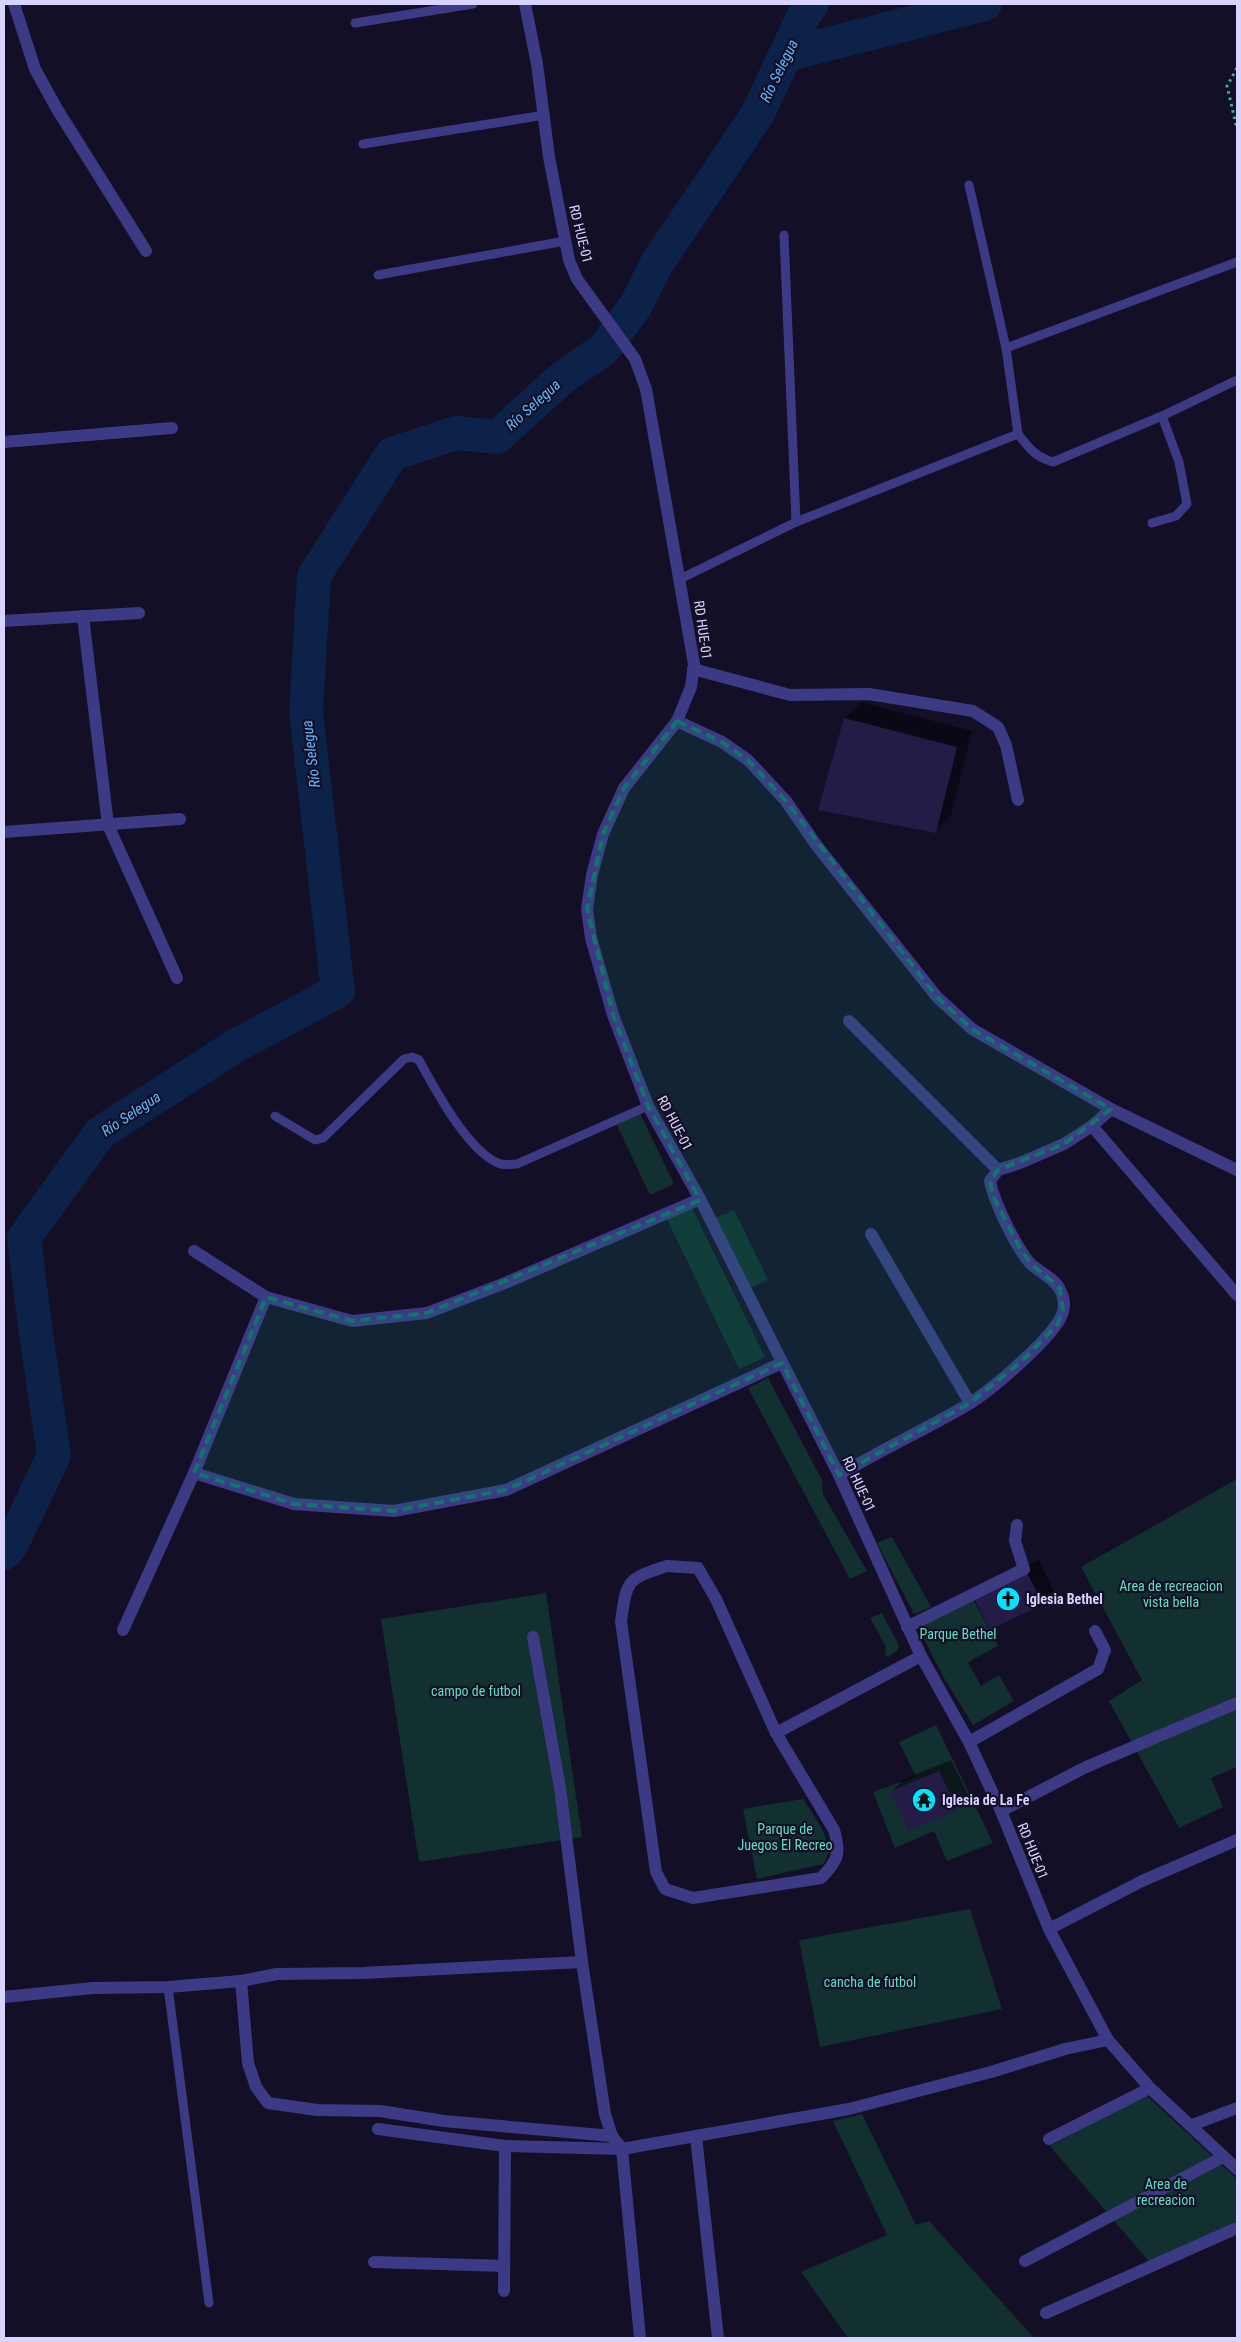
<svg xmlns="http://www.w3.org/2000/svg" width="1241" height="2342" font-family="'Roboto Condensed',sans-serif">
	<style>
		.green { fill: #12302f }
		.shadow { fill: #0007 }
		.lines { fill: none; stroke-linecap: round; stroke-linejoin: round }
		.river { stroke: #0c2248; stroke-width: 34 }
		.building { fill: #241b47 }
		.path { stroke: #2fb8b0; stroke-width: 3; stroke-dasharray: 2.5 4; stroke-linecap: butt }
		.service { stroke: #3d3a85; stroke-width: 9 }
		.minor { stroke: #3d3a85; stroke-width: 12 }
		.tertiary { stroke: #3d3a85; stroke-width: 12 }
		.marked { fill: #0f766e; fill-opacity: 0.2; stroke: #0f766e; stroke-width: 4; stroke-dasharray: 10 6; stroke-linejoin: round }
		.labels { text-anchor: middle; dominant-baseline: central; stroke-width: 4.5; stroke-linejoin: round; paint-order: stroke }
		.street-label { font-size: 14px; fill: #d9d4ff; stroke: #130f26 }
		.park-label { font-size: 14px; fill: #5fe0c0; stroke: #130f26 }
		.poi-label { font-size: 14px; font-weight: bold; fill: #d9d4ff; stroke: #130f26; text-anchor: start }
		.water-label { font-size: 15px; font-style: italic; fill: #62b6ff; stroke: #130f26 }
	</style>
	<rect width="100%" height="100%" fill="#130f26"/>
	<!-- green -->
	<g class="green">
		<polygon points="639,1111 674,1184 650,1195 615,1121"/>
		<polygon points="690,1204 765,1357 739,1369 665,1215"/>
		<polygon points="734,1210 768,1280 746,1290 711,1220"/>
		<polygon points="768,1378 822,1480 823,1494 867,1571 850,1579 748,1388"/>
		<polygon points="1237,1479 1237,1767 1211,1778 1223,1807 1179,1828 1109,1701 1142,1680 1081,1567"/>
		<polygon points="892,1537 931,1607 914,1614 877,1543"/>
		<polygon points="546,1593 582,1837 419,1862 381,1619"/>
		<polygon points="971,1595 998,1646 968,1662 981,1686 999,1675 1014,1701 973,1725 944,1678 916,1623"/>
		<polygon points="882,1613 899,1646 897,1651 889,1656 885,1656 886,1647 870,1618"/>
		<polygon points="936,1725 993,1843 947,1861 934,1831 895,1848 873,1792 916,1777 899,1742"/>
		<path d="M 803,1799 C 813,1815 839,1846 823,1864 L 757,1879 L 743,1809 Z"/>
		<polygon points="970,1909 1002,2009 820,2047 799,1940"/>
		<polygon points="1145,2094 1237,2179 1237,2221 1152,2265 1050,2146"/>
		<polygon points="862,2114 916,2225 929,2221 1034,2338 848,2338 801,2272 887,2235 833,2121"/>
	</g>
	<!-- shadow -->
	<g class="shadow">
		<polygon points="861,702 972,731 951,815 935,831 845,719"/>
		<polygon points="1039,1560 1054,1591 1042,1603 985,1583"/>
		<polygon points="951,1760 969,1796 957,1808 892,1791 904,1779"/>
	</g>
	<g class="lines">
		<!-- river -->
		<g class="river">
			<polyline points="785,55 985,4"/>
			<polyline points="4,1553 11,1546 54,1455 36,1334 24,1238 100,1133 235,1046 338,991 306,712 314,576 392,454 456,433 497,437 562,378 604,349 636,305 657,263 757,115 804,15 812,4"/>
		</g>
	</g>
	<!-- building -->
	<g class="building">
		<polygon points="844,718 957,747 936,833 818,810"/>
		<polygon points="1026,1571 1043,1604 990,1630 972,1594"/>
		<polygon points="939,1771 958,1810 908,1831 891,1791"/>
	</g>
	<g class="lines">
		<!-- path -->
		<polyline class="path" points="1237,68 1227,86 1237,129"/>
		<!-- service -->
		<g class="service">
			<polyline points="355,23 473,4"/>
			<polyline points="363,144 545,115"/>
			<polyline points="784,235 796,522"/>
			<polyline points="378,275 565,241"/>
			<polyline points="1006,348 1237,262"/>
			<path d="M 1018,434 C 1029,448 1035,457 1053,462 L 1162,416 L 1237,380"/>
			<polyline points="1152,523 1176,516 1187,504 1179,462 1162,416"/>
			<polyline points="680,579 796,522 1018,434 1006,348 969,185"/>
			<path d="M 275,1116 L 315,1140 L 323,1138 L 404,1059 L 412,1057 L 419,1060 C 435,1089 467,1150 498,1163 C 504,1166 511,1164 517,1164 L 648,1106"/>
			<polyline points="168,1987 209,2303"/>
		</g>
		<!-- minor -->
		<g class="minor">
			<polyline points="14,4 35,69 57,109 146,251"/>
			<polyline points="4,442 172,428"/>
			<polyline points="83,616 108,825 177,978"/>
			<polyline points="4,621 139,613"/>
			<polyline points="693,669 790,695 869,694 973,711 998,727 1006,745 1018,800"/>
			<polyline points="677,721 722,742 748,760 786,801 817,846 937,997 972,1029 1111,1109 1237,1170"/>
			<polyline points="4,832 180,819"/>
			<polyline points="849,1021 998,1170"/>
			<polyline points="1092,1126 1237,1295"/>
			<polyline points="871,1234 970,1403"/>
			<polyline points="194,1251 266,1297 352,1321 427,1313 505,1283 700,1199"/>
			<polyline points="194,1473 294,1504 394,1511 506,1490 782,1363"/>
			<path d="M 839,1475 C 881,1450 926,1429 969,1404 C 991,1390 1056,1336 1063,1312 C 1065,1305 1064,1296 1060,1290 C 1055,1278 1038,1272 1029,1262 C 1015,1245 994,1202 990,1181 L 998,1170 L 1020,1163 L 1064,1144 L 1092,1126 L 1111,1109"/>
			<path d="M 667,1566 L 698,1568 L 716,1599 L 776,1733 L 834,1830 C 841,1853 838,1861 821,1878 L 693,1898 L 665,1889 L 656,1872 L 621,1621 C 627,1579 627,1579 667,1566 Z"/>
			<polyline points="907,1627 1024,1569 1015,1541 1017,1525"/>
			<polyline points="123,1630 194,1473 266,1297"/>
			<polyline points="533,1637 560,1788 582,1962 605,2114 612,2136 622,2149 640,2338"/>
			<polyline points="776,1733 921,1656"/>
			<polyline points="969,1742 1098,1669 1105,1650 1095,1631"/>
			<polyline points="1001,1811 1086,1767 1237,1703"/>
			<polyline points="1049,1929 1142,1881 1237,1840"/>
			<polyline points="241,1981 277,1974 363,1973 582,1962"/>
			<polyline points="4,1997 93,1988 168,1987 241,1981 248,2063 256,2087 268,2103 317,2110 380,2111 444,2121 612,2136"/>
			<polyline points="1192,2125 1237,2108"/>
			<polyline points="378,2129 505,2146 622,2149 849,2109 991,2072 1065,2049 1108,2040"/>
			<polyline points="696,2136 718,2338"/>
			<polyline points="1049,2139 1150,2088"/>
			<polyline points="1025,2261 1223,2157"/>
			<polyline points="374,2262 504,2266"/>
			<polyline points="504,2291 505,2146"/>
			<polyline points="1046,2313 1237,2228"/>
		</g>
		<!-- tertiary -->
		<polyline class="tertiary" points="525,4 537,64 549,157 569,260 577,279 635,359 646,389 694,664 691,687 677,721 624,788 603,834 592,875 587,909 591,938 613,1015 648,1106 700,1199 839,1475 921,1656 969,1742 1001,1811 1049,1929 1108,2040 1150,2088 1237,2169"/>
	</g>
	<!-- marked area -->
	<path class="marked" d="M 677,721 L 722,742 L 748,760 L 786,801 L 937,997 L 972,1029 L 1111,1109 L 1064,1144 L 998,1170 L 990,1181 L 993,1196 L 1019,1246 L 1030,1263 L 1060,1288 L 1063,1311 L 1057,1325 L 1023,1360 L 970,1403 L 839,1475 L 782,1363 L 506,1490 L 394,1511 L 294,1504 L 194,1473 L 266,1297 L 352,1321 L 427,1313 L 700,1200 L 648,1106 L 613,1015 L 587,909 L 603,834 L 624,788 Z"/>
	<!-- icons -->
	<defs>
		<g id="church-disc" transform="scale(1.25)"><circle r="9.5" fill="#00e5ff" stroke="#130f26"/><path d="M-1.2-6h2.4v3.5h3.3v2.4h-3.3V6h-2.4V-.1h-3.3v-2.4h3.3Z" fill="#111"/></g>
		<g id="temple-disc" transform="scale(1.25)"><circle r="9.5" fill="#00e5ff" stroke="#130f26"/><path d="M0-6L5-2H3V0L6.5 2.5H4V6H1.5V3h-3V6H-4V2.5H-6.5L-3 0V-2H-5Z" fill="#111"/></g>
	</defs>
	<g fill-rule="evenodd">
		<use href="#church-disc" x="1008" y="1599"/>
		<use href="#temple-disc" x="924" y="1800"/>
	</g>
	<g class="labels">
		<!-- street labels -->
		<g class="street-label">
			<text transform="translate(581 234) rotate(76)">RD HUE-01</text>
			<text transform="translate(703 630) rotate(82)">RD HUE-01</text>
			<text transform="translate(675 1123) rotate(62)">RD HUE-01</text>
			<text transform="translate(859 1484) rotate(65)">RD HUE-01</text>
			<text transform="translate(1033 1851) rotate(68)">RD HUE-01</text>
		</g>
		<!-- park labels -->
		<g class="park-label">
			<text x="1171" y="1586">Area de recreacion<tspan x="1171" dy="16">vista bella</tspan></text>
			<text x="958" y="1634">Parque Bethel</text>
			<text x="476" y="1691">campo de futbol</text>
			<text x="785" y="1829">Parque de<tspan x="785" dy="16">Juegos El Recreo</tspan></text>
			<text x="870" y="1982">cancha de futbol</text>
			<text x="1166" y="2184">Area de<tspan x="1166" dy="16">recreacion</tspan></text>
		</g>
		<!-- poi labels -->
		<g class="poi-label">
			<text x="1026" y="1599">Iglesia Bethel</text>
			<text x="942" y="1800">Iglesia de La Fe</text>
		</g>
		<!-- water labels -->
		<g class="water-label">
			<text transform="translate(779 71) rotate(-64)">Río Selegua</text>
			<text transform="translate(533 405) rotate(-42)">Río Selegua</text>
			<text transform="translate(311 754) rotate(-97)">Río Selegua</text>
			<text transform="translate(131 1114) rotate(-34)">Río Selegua</text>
		</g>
	</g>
	<!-- border -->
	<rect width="1241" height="2342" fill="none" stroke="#d9d4ff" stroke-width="10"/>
</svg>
